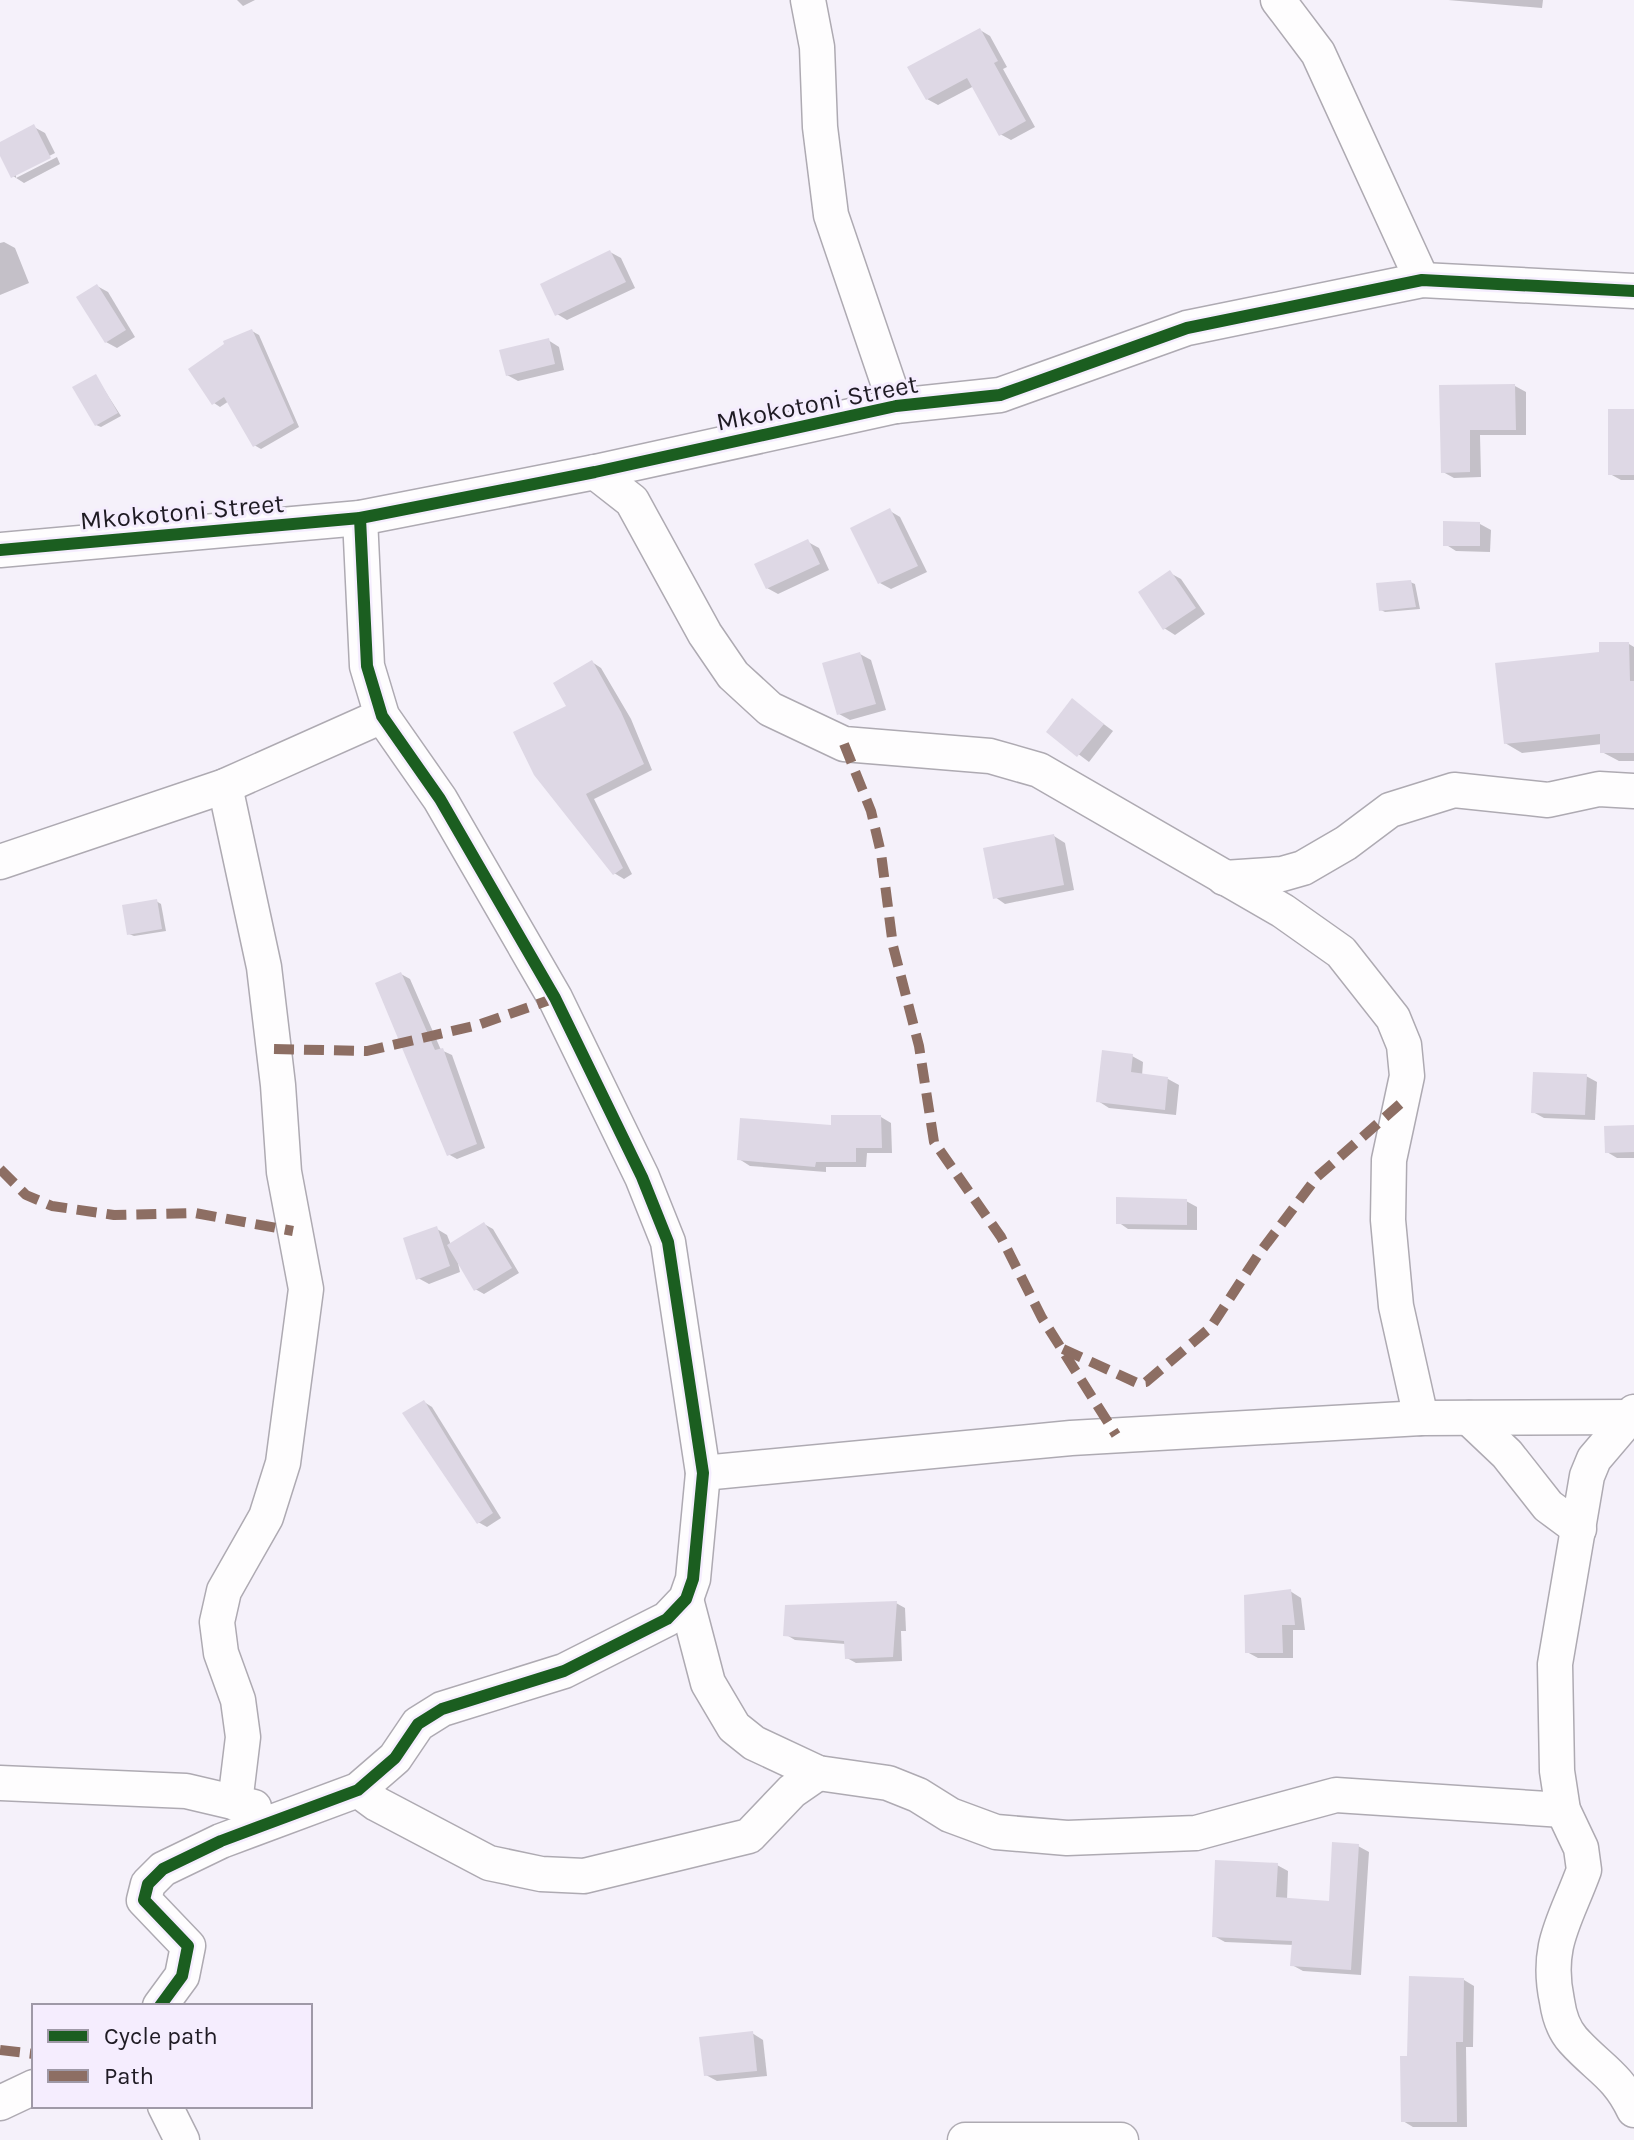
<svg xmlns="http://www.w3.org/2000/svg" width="1634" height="2140" font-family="Karla,sans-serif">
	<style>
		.shadow { fill: #0003 }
		.building { fill: #ded8e5 }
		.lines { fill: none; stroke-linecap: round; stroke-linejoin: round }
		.street-casing { stroke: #aeaab2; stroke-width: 37 }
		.street { stroke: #fefdfe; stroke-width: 34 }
		.quiet { stroke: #8d6e63; stroke-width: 10; stroke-dasharray: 20 10; stroke-linecap: butt }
		.cycleway-casing { stroke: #f5edfe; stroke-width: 17 }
		.cycleway { stroke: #1b5e20; stroke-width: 12 }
		.labels { text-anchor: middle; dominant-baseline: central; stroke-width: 6; stroke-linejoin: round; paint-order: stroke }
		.street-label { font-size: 26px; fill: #1f1b24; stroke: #f5edfe }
	</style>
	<rect width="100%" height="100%" fill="#f5f1fa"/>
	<!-- shadow -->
	<g class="shadow">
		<polygon points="237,0 255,0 243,6"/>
		<polygon points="1448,0 1543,0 1542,8"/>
		<polygon points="980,30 990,36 1007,67 1003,69 1035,127 1011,140 1000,134 974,86 938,105 927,99"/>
		<polygon points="34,127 45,133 55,153 16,173 16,178 57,157 60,164 24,183 13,176 0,144"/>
		<polygon points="4,242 15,248 29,283 0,295 0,243"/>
		<polygon points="610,252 621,258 635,288 567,320 557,314"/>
		<polygon points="97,286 108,292 135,337 117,348 106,342"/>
		<polygon points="252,331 259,335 299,427 261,449 254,445 229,401 220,407 214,403"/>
		<polygon points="548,340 559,347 564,370 518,381 507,375"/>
		<polygon points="96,377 121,416 101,427 96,425"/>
		<polygon points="1515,386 1526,392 1526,435 1480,435 1481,477 1454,478 1443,472 1441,387"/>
		<polygon points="1634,411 1634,480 1621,480 1610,474"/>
		<polygon points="890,511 900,517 927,572 891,589 880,583"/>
		<polygon points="1480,524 1491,530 1490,552 1456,551 1445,544"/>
		<polygon points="808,542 819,548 829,570 778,594 767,588"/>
		<polygon points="1170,573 1181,579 1205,614 1175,635 1164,628"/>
		<polygon points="1410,582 1415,584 1420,609 1385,612 1381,610"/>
		<polygon points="1629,644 1634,647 1634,761 1619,761 1602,752 1602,744 1522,753 1505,743 1601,654"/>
		<polygon points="860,654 871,660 886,710 850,720 839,714"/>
		<polygon points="592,662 601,668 631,719 652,770 594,799 632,874 624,879 614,873 536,774"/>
		<polygon points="1073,701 1113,731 1089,762 1049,732"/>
		<polygon points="1054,836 1065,843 1074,890 1005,904 995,897"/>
		<polygon points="156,901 161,904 166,931 134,936 129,934"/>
		<polygon points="401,974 410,979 441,1050 452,1055 485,1148 457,1159 448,1154"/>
		<polygon points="1132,1056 1143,1062 1142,1076 1168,1079 1179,1085 1176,1115 1109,1108 1098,1101"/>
		<polygon points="1586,1076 1597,1082 1595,1120 1544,1118 1533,1112"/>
		<polygon points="881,1117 891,1123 892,1153 867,1153 866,1167 826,1167 826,1172 750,1166 739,1159 833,1127"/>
		<polygon points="1634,1127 1634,1158 1617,1158 1607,1152"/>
		<polygon points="1186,1201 1197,1207 1197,1230 1128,1229 1118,1222"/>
		<polygon points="484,1224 493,1229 519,1273 484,1294 475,1289 457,1259 460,1272 429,1284 418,1278 437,1229 447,1235 451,1245"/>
		<polygon points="424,1402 432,1407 501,1518 487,1527 478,1522"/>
		<polygon points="1290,1591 1301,1598 1305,1630 1293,1630 1293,1658 1258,1658 1247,1652"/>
		<polygon points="896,1603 905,1608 906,1631 901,1631 902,1661 856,1663 847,1658 846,1644 795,1640 785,1634"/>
		<polygon points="1358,1846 1369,1852 1361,1975 1303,1971 1292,1965 1294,1945 1225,1942 1214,1936 1277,1865 1288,1871 1287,1900 1331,1904"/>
		<polygon points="1464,1980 1474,1986 1473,2047 1466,2047 1467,2127 1413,2127 1403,2121 1409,2058"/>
		<polygon points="752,2033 763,2040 767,2076 717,2081 706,2075"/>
	</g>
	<!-- building -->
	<g class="building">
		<polygon points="980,28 998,61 994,63 1026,121 999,136 967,78 926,100 907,67"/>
		<polygon points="34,124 51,158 11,178 0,156 0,142"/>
		<polygon points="610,250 626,282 555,316 540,284"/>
		<polygon points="97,284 126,330 105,343 76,297"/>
		<polygon points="252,329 294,423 253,447 224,397 212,405 188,369 224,344 223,341"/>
		<polygon points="549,338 555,364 506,376 499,350"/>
		<polygon points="96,374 118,413 95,426 72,387"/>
		<polygon points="1515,384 1516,430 1470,430 1470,472 1441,473 1439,385"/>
		<rect x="1608" y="409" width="26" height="66"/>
		<polygon points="890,508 918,566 878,584 850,528"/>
		<polygon points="1443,521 1480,522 1480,546 1443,546"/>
		<polygon points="808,539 820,564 766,589 754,564"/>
		<polygon points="1170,570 1196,608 1163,630 1138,592"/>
		<polygon points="1411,580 1416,607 1379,611 1376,583"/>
		<polygon points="1599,642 1629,642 1630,681 1634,681 1634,753 1600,753 1600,734 1504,744 1495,663 1599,652"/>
		<polygon points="860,652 876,704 837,715 822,663"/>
		<polygon points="592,660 621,712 644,764 586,794 623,868 613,875 534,775 513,732 566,706 553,683"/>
		<polygon points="1072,698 1104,724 1077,757 1046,732"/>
		<polygon points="1054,834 1064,885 993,899 983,848"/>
		<polygon points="157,899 162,929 127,935 122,905"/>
		<polygon points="401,972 435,1050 443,1048 477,1144 447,1156 375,983"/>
		<polygon points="1102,1050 1133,1054 1131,1072 1168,1077 1165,1110 1096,1102"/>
		<polygon points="1533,1072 1587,1074 1585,1115 1531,1113"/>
		<polygon points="831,1115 881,1115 882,1148 856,1148 856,1162 816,1162 815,1167 737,1160 740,1118 831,1125"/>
		<polygon points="1634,1125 1634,1152 1605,1153 1604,1126"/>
		<polygon points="1116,1197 1187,1199 1187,1225 1116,1224"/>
		<polygon points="484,1222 512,1268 474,1291 447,1245"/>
		<polygon points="437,1226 450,1266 416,1280 403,1238"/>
		<polygon points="424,1400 493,1513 477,1524 402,1413"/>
		<polygon points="1291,1589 1295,1625 1282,1625 1283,1653 1245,1653 1244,1595"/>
		<polygon points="897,1601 893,1657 845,1659 844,1641 783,1636 785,1605"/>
		<polygon points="1332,1842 1359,1844 1351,1970 1290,1966 1292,1941 1212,1937 1215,1860 1278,1863 1276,1897 1329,1901"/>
		<polygon points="1409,1976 1464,1978 1463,2042 1456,2042 1457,2122 1401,2122 1400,2056 1407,2056"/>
		<polygon points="753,2031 757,2071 704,2076 699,2037"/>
	</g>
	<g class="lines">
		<!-- street casing -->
		<g class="street-casing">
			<g id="street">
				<polyline points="808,0 817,47 820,127 831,215 896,406"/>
				<polyline points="1278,0 1318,53 1422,280"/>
				<polyline points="595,472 632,501 705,634 733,675 770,709 844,744 990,756 1039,770 1283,911 1341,952 1393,1018 1404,1045 1407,1076 1389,1160 1388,1220 1396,1306 1421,1418"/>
				<polyline points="0,550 360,518 595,472 896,406 1000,395 1187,328 1422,280 1634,291"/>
				<polyline points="225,786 264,967 278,1085 284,1172 306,1289 283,1463 266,1517 224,1591 217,1622 221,1653 238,1700 243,1737 235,1803"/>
				<polyline points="0,862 225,786 382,716"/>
				<polyline points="1224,878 1282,874 1303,868 1346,843 1390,810 1454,790 1548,800 1599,789 1634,791"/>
				<path d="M 1634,1412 L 1594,1459 L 1587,1476 L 1555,1664 L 1557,1771 L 1563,1810 L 1581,1848 L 1584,1870 C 1566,1920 1545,1945 1557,2001 C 1559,2015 1564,2030 1573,2040 C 1598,2068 1617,2074 1634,2110"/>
				<polyline points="1469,1418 1507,1454 1548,1506 1579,1529"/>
				<polyline points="703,1473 1071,1438 1421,1418 1634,1417"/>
				<polyline points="686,1599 708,1683 734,1727 754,1743 818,1773 888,1783 918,1795 950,1815 996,1832 1067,1838 1196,1833 1336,1795 1563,1810"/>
				<polyline points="0,1783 186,1791 254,1807"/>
				<polyline points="358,1790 377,1804 489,1863 541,1874 584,1876 749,1836 792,1791 818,1773"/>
				<polyline points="160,2006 182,1976 188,1946 144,1900 148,1884 163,1869 221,1841 358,1790 395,1758 418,1724 442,1709 564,1671 667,1619 686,1599 693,1579 703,1473 668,1242 642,1177 555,998 440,799 382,716 367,666 360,518"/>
				<polyline points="0,2103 34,2087"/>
				<polyline points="165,2106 182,2140"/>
				<polyline points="965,2140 1121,2140"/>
			</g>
		</g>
		<!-- street -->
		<use href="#street" class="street"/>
		<!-- quiet -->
		<g class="quiet">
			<polyline points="844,744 871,811 881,853 893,946 919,1046 934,1142 1001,1237 1042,1318 1116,1435"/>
			<polyline points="274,1049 367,1051 478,1025 555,998"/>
			<polyline points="0,1169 26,1195 52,1206 114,1215 195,1213 293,1231"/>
			<polyline points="1063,1349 1137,1383 1146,1382 1211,1327 1258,1255 1317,1177 1400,1104"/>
			<polyline points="0,2050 34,2054"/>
		</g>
		<!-- cycleway casing -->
		<g class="cycleway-casing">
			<g id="cycleway">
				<polyline points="0,550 360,518 595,472 896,406 1000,395 1187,328 1422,280 1634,291"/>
				<polyline points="160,2006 182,1976 188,1946 144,1900 148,1884 163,1869 221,1841 358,1790 395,1758 418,1724 442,1709 564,1671 667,1619 686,1599 693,1579 703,1473 668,1242 642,1177 555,998 440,799 382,716 367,666 360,518"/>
			</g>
		</g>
		<!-- cycleway -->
		<use href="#cycleway" class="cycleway"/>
	</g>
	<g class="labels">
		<!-- street labels -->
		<g class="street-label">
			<text transform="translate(817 403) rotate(-11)">Mkokotoni Street</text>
			<text transform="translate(182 512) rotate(-5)">Mkokotoni Street</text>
		</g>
	</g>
	<!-- legend -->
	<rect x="32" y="2004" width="280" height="104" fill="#f5edfe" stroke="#9f99a7" stroke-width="2"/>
	<rect x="48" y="2030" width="40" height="12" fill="#1b5e20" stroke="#9f99a7" stroke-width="2"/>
	<text x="104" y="2044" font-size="24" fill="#1f1b24">Cycle path</text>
	<rect x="48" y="2070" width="40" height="12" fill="#8d6e63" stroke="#9f99a7" stroke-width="2"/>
	<text x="104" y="2084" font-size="24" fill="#1f1b24">Path</text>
</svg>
